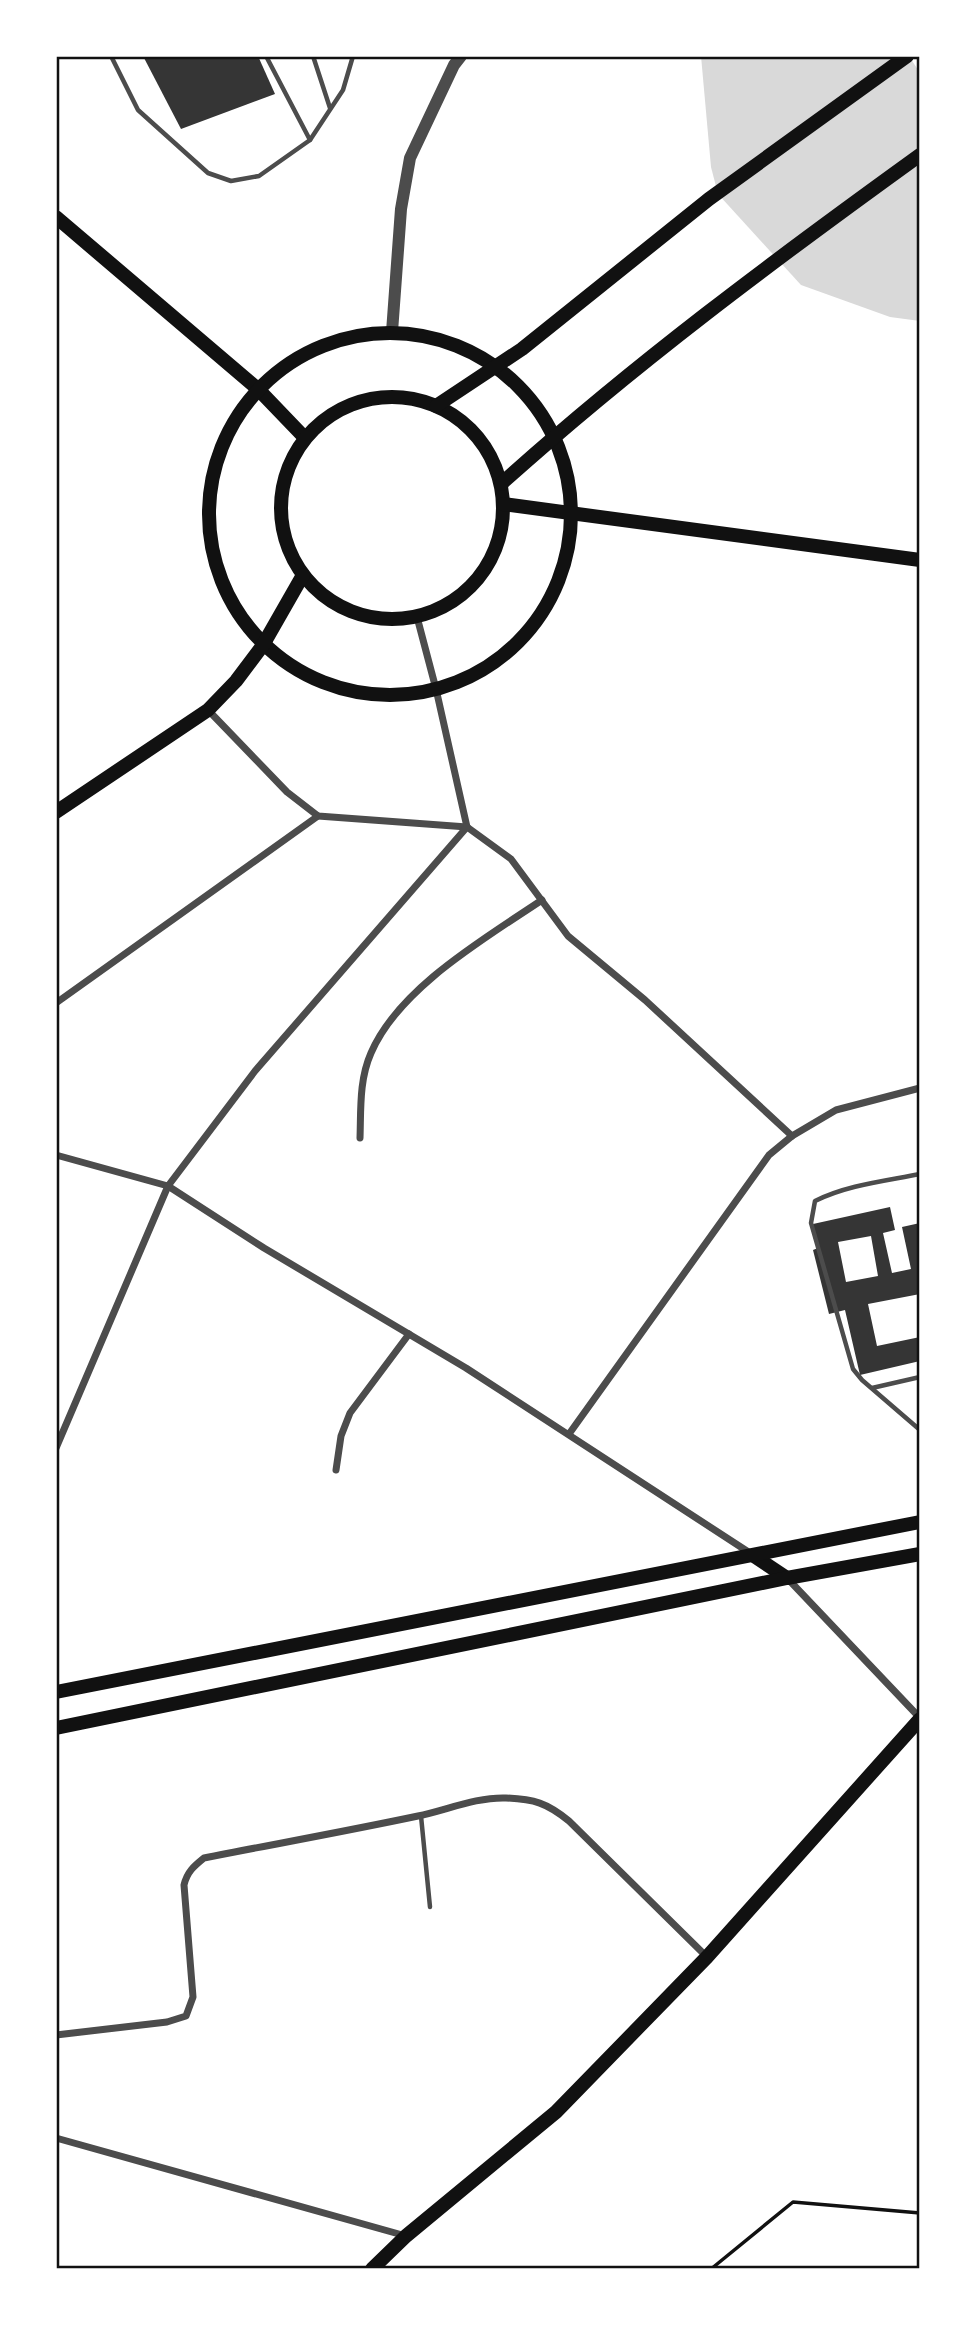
<svg xmlns="http://www.w3.org/2000/svg" width="976" height="2325" font-family="Mulish,sans-serif">
	<style>
		.water { fill: #d9d9d9 }
		.building { fill: #353535; fill-rule: evenodd }
		.lines { fill: none; stroke-linecap: round; stroke-linejoin: round }
		.path { stroke: #111; stroke-width: 3.5 }
		.service { stroke: #4c4c4c; stroke-width: 4.5 }
		.minor { stroke: #4c4c4c; stroke-width: 7 }
		.tertiary { stroke: #4c4c4c; stroke-width: 12 }
		.secondary { stroke: #111; stroke-width: 14 }
		.primary { stroke: #111; stroke-width: 14 }
		.neatline { fill: none; stroke: #111; stroke-width: 2.5 }
	</style>
	<rect width="100%" height="100%" fill="#fff"/>
	<!-- water -->
	<polygon class="water" points="701,56 909,56 920,73 920,321 890,317 801,285 718,194 711,167"/>
	<!-- building -->
	<g class="building">
		<polygon points="143,56 258,56 275,94 181,129"/>
		<path d="M 890,1207 L 895,1230 L 883,1233 L 892,1273 L 911,1269 L 902,1227 L 920,1223 L 920,1294 L 868,1304 L 877,1346 L 920,1337 L 920,1361 L 860,1375 L 845,1310 L 829,1314 L 813,1250 L 818,1248 L 813,1224 ZM 871,1236 L 878,1276 L 846,1282 L 838,1242 Z"/>
	</g>
	<g class="lines">
		<!-- path -->
		<polyline class="path" points="711,2269 793,2202 920,2213"/>
		<!-- service -->
		<g class="service">
			<polyline points="111,56 138,110 208,173 231,181 259,176 310,140 343,90 353,56"/>
			<polyline points="266,56 310,140"/>
			<polyline points="313,56 330,108"/>
			<path d="M 920,1174 C 885,1181 847,1185 815,1201 L 811,1223 L 853,1369 L 862,1380 L 920,1430"/>
			<polyline points="872,1388 920,1377"/>
			<polyline points="421,1816 430,1907"/>
		</g>
		<!-- minor -->
		<g class="minor">
			<polyline points="417,617 436,689 467,827 511,859 568,936 645,1000 792,1136"/>
			<polyline points="208,710 287,792 318,816 467,827"/>
			<polyline points="56,1003 318,816"/>
			<path d="M 360,1138 C 361,1110 359,1080 371,1053 C 399,988 484,939 542,900"/>
			<polyline points="56,1155 168,1186 264,1248 466,1368 750,1553"/>
			<polyline points="569,1434 769,1155 792,1136 836,1110 920,1088"/>
			<polyline points="56,1448 168,1186 255,1071 467,827"/>
			<polyline points="336,1470 341,1436 350,1413 409,1334"/>
			<polyline points="788,1579 920,1718"/>
			<path d="M 56,2035 L 167,2022 L 186,2016 L 193,1997 L 184,1885 C 187,1872 194,1866 204,1858 C 275,1844 347,1831 418,1816 C 447,1810 476,1797 506,1798 C 534,1799 547,1803 569,1821 L 707,1957"/>
			<polyline points="56,2138 406,2236"/>
		</g>
		<!-- tertiary -->
		<polyline class="tertiary" points="392,332 401,209 410,158 454,65 461,56"/>
		<!-- secondary -->
		<g class="secondary">
			<polyline points="56,217 259,390 305,438"/>
			<circle cx="390" cy="514" r="181"/>
			<circle cx="392" cy="508" r="111"/>
			<polyline points="503,504 920,560"/>
			<polyline points="56,812 208,710 236,681 263,645 303,575"/>
			<polyline points="372,2269 406,2236 556,2112 707,1957 920,1719"/>
		</g>
		<!-- primary -->
		<g class="primary">
			<polyline points="436,406 522,349 709,199 907,56"/>
			<path d="M 501,484 C 633,365 776,259 920,155"/>
			<polyline points="754,1556 787,1578"/>
			<polyline points="56,1692 920,1522"/>
			<polyline points="56,1728 787,1578 920,1554"/>
		</g>
	</g>
	<!-- border -->
	<rect width="976" height="2325" fill="none" stroke="#ffffff" stroke-width="116"/>
	<rect x="58" y="58" width="860" height="2209" class="neatline"/>
</svg>
